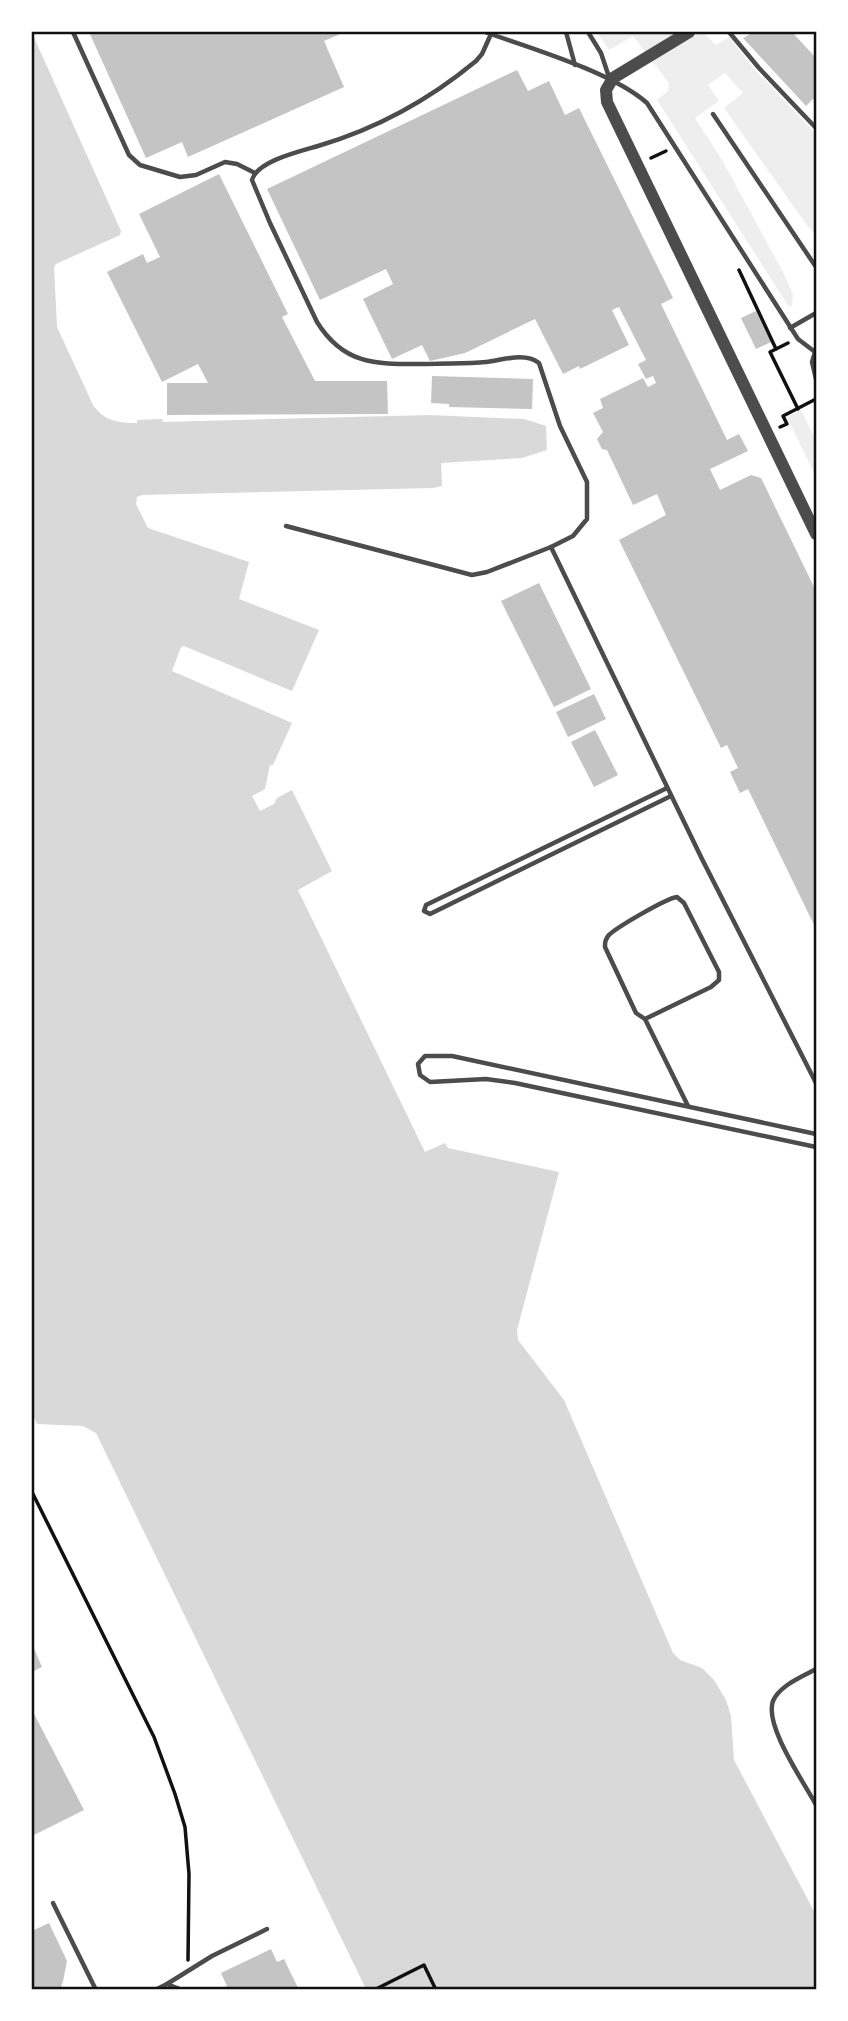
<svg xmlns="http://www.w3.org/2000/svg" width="848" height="2021" font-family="'Nunito Sans',sans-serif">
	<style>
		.green { fill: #eee }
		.water { fill: #d9d9d9 }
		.building { fill: #c4c4c4 }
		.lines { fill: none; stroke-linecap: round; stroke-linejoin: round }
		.path { stroke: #111; stroke-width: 3.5 }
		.service { stroke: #4c4c4c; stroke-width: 4.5 }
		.tertiary { stroke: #4c4c4c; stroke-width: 12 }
		.neatline { fill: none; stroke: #111; stroke-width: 2.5 }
	</style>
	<rect width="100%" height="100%" fill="#fff"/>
	<!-- green -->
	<g class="green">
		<polygon points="597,32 703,32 716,45 729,37 756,71 816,134 816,235 806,224 724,108 743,93 725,73 708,85 719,101 695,118 722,160 783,272 793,294 792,305 789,307 657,100 668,91 669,83 633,36 609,50"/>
		<polygon points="801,410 816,441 816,477 787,417"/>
	</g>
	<!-- water -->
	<path class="water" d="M 32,33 L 121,231 L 120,235 L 56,264 L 54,267 L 57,327 L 93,405 C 104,421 118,423 137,423 L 137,420 L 162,419 L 163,422 L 430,415 L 524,419 L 546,426 L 547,450 L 522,458 L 441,463 L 442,486 L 433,488 L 142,495 L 137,497 L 136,504 L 148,528 L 249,562 L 239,599 L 319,630 L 292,691 L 184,646 L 181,647 L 172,671 L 292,723 L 273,765 L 270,765 L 265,789 L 252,796 L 260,811 L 274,804 L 277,798 L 292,790 L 332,871 L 298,890 L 425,1152 L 445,1143 L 448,1148 L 559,1172 L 517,1330 L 518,1340 L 564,1400 L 673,1653 L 680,1660 L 702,1668 L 714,1680 L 726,1700 L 731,1716 L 734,1760 L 816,1915 L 816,1989 L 366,1989 L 96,1433 L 83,1426 L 37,1424 L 32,1413 Z"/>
	<!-- building -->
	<g class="building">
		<polygon points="89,32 345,32 324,41 344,87 188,157 182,142 146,158"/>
		<polygon points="754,32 792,32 816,58 816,103 813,99 806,106 743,38"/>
		<polygon points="517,70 528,91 549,81 565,115 579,108 673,298 661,304 727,440 739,434 748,451 710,469 720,490 751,475 761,478 816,591 816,929 748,789 740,793 730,772 738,768 727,745 721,748 619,540 666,515 657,494 633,505 607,450 602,449 597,439 603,432 593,413 603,408 600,399 643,378 648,387 656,383 653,376 646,379 638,364 646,360 619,307 612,310 629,345 580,369 579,366 563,374 535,319 465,353 430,361 422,345 392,359 363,299 393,284 386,269 320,300 267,189"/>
		<polygon points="219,174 288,314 282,317 315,381 387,381 388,414 167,415 167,383 208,383 198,364 162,382 107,272 143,254 147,263 160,257 139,214"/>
		<polygon points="756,311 771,342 756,349 741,318"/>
		<polygon points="432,376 533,379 532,409 449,407 449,404 431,403"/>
		<polygon points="539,583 591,689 554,707 501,601"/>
		<polygon points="594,694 606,719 568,737 556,712"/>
		<polygon points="595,730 618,775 594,787 571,742"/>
		<polygon points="32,1644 42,1667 32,1672"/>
		<polygon points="32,1710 84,1810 32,1836"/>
		<polygon points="49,1923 67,1961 63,1981 60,1990 32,1990 32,1931"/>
		<polygon points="271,1949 277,1962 284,1959 299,1990 220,1990 227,1986 221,1973"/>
	</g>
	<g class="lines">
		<!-- path -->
		<g class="path">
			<polyline points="651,158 666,151"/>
			<polyline points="739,270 776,349 788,343"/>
			<polyline points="776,349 770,352 798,409"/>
			<polyline points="780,427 787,424 783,416 816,399"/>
			<polyline points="32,1492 154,1737 175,1794 185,1827 189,1874 188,1960"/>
			<polyline points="374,1990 424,1965 436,1990"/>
		</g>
		<!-- service -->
		<g class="service">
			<polyline points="73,32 129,155 140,165 180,177 196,175 225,162 237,164 255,173"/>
			<path d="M 485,32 C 530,48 612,72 647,103 L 798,339 L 815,352"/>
			<polyline points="566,32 575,65"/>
			<polyline points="588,32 601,53 609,77"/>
			<polyline points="729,32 759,68 816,128"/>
			<polyline points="713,114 816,267"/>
			<polyline points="790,328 816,313"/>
			<polyline points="816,349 812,362 816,379"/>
			<path d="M 286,526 L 472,575 L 487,572 L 551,547 L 573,536 L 587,519 L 587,482 L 560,426 L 539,363 C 525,352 503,360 486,362 C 467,364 447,363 427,364 C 379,364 345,367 317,322 L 270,223 L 252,180 C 257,161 301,151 318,146 C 376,129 429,100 476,61 L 482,54 L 491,34"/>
			<polyline points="551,547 702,859 816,1083"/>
			<polyline points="667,788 426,905 424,911 430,914 671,796"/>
			<path d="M 645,1019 L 711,987 L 719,980 L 719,972 L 684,903 L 677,897 C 667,898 615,928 608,936 C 605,941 605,942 605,947 L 636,1013 L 645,1019 L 688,1106"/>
			<polyline points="816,1134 452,1056 425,1056 418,1064 420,1075 430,1082 486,1079 515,1083 816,1147"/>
			<path d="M 816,1669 C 802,1677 780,1685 773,1701 C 764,1726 804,1782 816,1805"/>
			<polyline points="53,1903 96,1990"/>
			<polyline points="167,1984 212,1956 267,1929"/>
			<polyline points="155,1990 167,1984 182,1990"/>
		</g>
		<!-- tertiary -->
		<polyline class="tertiary" points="689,32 613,78 606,90 607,102 816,534"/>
	</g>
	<!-- border -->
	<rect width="848" height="2021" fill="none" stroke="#ffffff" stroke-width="66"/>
	<rect x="33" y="33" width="782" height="1955" class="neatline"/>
</svg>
